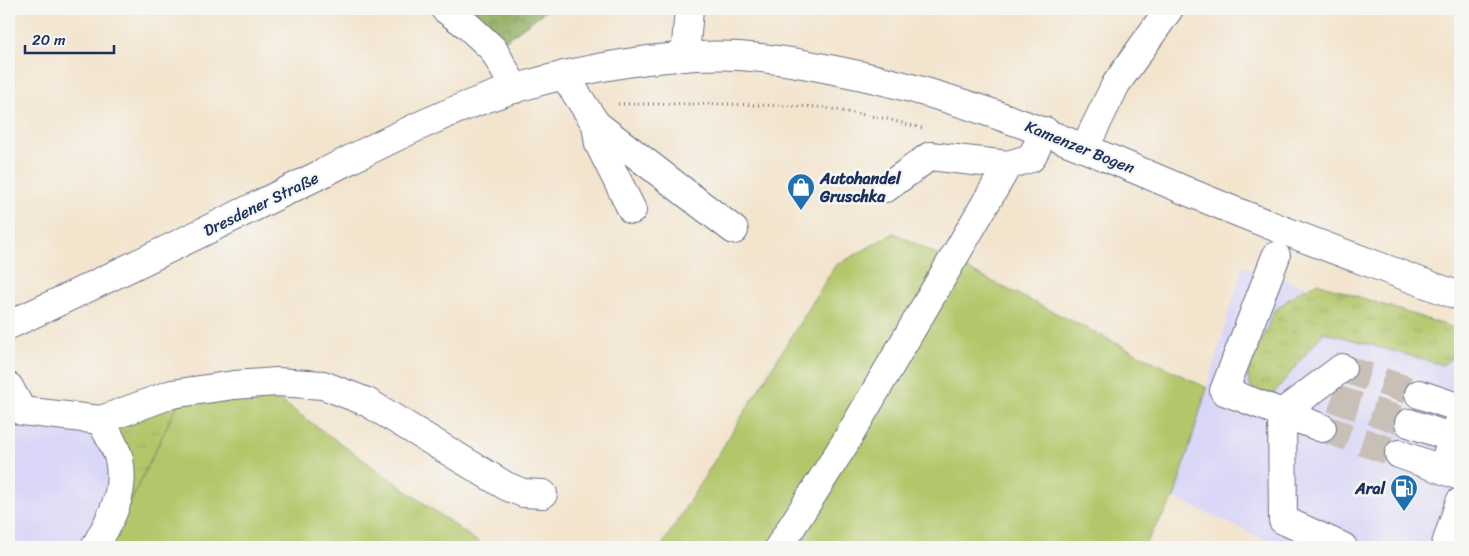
<svg xmlns="http://www.w3.org/2000/svg" width="1469" height="556" font-family="Sriracha,sans-serif">
	<style>
		.built { fill: #d9d6f7 }
		.grass { fill: url(#grass-tufts); stroke: #677b64 }
		.forest { fill: url(#forest-crowns); stroke: #546e5e }
		.park { fill: #b3c76b; stroke: #677b64 }
		.lines { fill: none; stroke-linecap: round; stroke-linejoin: round }
		.minor-tunnel { stroke: #c8c0b7; stroke-width: 28; stroke-dasharray: 28 14; stroke-linecap: butt }
		.minor-casing { stroke: #676e85; stroke-width: 30 }
		.major-casing { stroke: #676e85; stroke-width: 30 }
		.path { stroke: #676e85; stroke-width: 3; stroke-dasharray: 1 4; stroke-linecap: butt }
		.minor { stroke: #fff; stroke-width: 28 }
		.major { stroke: #fff; stroke-width: 28 }
		.labels { text-anchor: middle; dominant-baseline: central; stroke-width: 5; stroke-linejoin: round; paint-order: stroke }
		.street-label { font-size: 16px; fill: #1b2f5e; stroke: #f6f6f2 }
		.poi-label { font-size: 16px; font-weight: bold; fill: #1b2f5e; stroke: #f6f6f2; text-anchor: start }
	</style>
	<defs>
		<pattern id="grass-tufts" width="24" height="20" patternUnits="userSpaceOnUse" patternTransform="scale(1.25)"><rect width="24" height="20" fill="#b3c76b"/><path d="M3 7l-1-3M5 7V3M7 7l1-3M15 17l-1-3M17 17v-4M19 17l1-3" fill="none" stroke="#99ab5f"/></pattern>
		<pattern id="forest-crowns" width="20" height="18" patternUnits="userSpaceOnUse" patternTransform="scale(1.25)"><rect width="20" height="18" fill="#8eac5f"/><path d="M2 6a3 3 0 1 1 6 0M12 15a3 3 0 1 1 6 0" fill="none" stroke="#738c52"/></pattern>
	</defs>
	<rect width="100%" height="100%" fill="#f6f6f2"/>
	<filter id="ink" filterUnits="userSpaceOnUse"><feTurbulence type="fractalNoise" baseFrequency=".02" numOctaves="2"/><feDisplacementMap in="SourceGraphic" scale="10" xChannelSelector="R" yChannelSelector="G"/><feConvolveMatrix kernelMatrix="1 2 1 2 8 2 1 2 1" color-interpolation-filters="sRGB"/></filter>
	<filter id="wash" filterUnits="userSpaceOnUse"><feTurbulence type="fractalNoise" baseFrequency=".0096" numOctaves="4" result="noise"/><feDisplacementMap in="SourceGraphic" scale="20" xChannelSelector="R" yChannelSelector="G"/><feGaussianBlur stdDeviation="1.12" result="paint"/><feColorMatrix in="noise" values="0 0 0 0 0 0 0 0 0 0 0 0 0 0 0 0 0 1.4 0 .05"/><feComposite in="paint" operator="in"/></filter>
	<g filter="url(#wash)">
		<rect width="100%" height="100%" fill="#f3e4cd"/>
		<!-- built -->
		<g class="built">
			<polygon points="1243,266 1460,336 1460,547 1282,547 1174,498"/>
			<polygon points="9,389 21,412 100,421 119,459 95,547 9,547"/>
		</g>
		<!-- grass -->
		<g class="grass">
			<polygon points="1317,283 1460,330 1460,351 1443,365 1324,332 1273,394 1265,398 1251,387 1247,375 1274,311 1298,292"/>
			<polygon points="183,393 109,547 121,492 101,420"/>
		</g>
		<!-- forest -->
		<polygon class="forest" points="445,9 548,9 494,49"/>
		<!-- park -->
		<g class="park">
			<polygon points="894,233 1207,388 1174,498 1143,547 661,547 835,266"/>
			<polygon points="234,385 281,401 485,547 109,547 183,393"/>
		</g>
	</g>
	<g filter="url(#ink)">
		<g class="lines">
			<!-- minor-tunnel -->
			<g class="minor-tunnel">
				<polyline points="1342,368 1419,394"/>
				<polyline points="1332,398 1409,423"/>
				<polyline points="1322,428 1399,454"/>
			</g>
			<!-- minor casing -->
			<g class="minor-casing">
				<g id="minor">
					<polyline points="445,9 467,25 493,49 515,89"/>
					<polyline points="685,57 689,9"/>
					<polyline points="564,75 596,124 599,144 632,210"/>
					<polyline points="596,124 734,230"/>
					<polyline points="1085,147 1116,84 1169,9"/>
					<polyline points="886,188 930,156 1008,165"/>
					<polyline points="1276,256 1224,391 1322,428"/>
					<path d="M 9,387 L 22,411 L 101,420 C 106,432 116,446 119,459 C 126,493 111,519 95,547"/>
					<polyline points="1419,394 1460,408"/>
					<polyline points="1282,413 1283,520 1343,547"/>
					<polyline points="1282,413 1342,368"/>
					<polyline points="101,420 172,394 234,385 277,382 323,385 367,402 506,486 523,493 543,494"/>
					<polyline points="1409,423 1453,438"/>
					<polyline points="1399,454 1460,476"/>
					<polyline points="1442,469 1460,417"/>
					<polyline points="779,547 845,443 1008,165 1031,158 1045,131"/>
					<polyline points="1445,547 1460,502"/>
				</g>
			</g>
			<!-- major casing -->
			<g class="major-casing">
				<path id="major" d="M 9,325 C 113,277 215,226 317,176 C 382,144 447,109 517,88 C 585,67 668,53 739,56 C 772,58 806,64 839,71 C 962,95 1077,144 1191,193 C 1251,218 1312,242 1373,264 C 1402,275 1431,286 1460,296"/>
			</g>
			<!-- path -->
			<polyline class="path" points="618,104 726,104 820,107 887,119 922,128"/>
			<!-- minor -->
			<use href="#minor" class="minor"/>
			<!-- major -->
			<use href="#major" class="major"/>
		</g>
	</g>
	<!-- icons -->
	<defs>
		<g id="shop-pin" transform="scale(1.4375)"><path d="M0 17L-7.5 6A9.5 9.5 0 1 1 7.5 6Z" fill="#1f6fb2" stroke="#f6f6f2"/><path d="M-5-2.5h2.3a2.7 3.5 0 0 1 5.4 0H5L5.5 6h-11ZM-1.5-2.5h3a1.5 2.3 0 0 0-3 0Z" fill="#fff"/></g>
		<g id="fuel-pin" transform="scale(1.4375)"><path d="M0 17L-7.5 6A9.5 9.5 0 1 1 7.5 6Z" fill="#1f6fb2" stroke="#f6f6f2"/><path d="M-5.5-6h7V0h2V4h1.3V-2.5L3-4.5l.8-.8L6-3V5H2.5V1h-1V6h-7ZM-4.2-4.7v3.2H.2V-4.7Z" fill="#fff"/></g>
	</defs>
	<g fill-rule="evenodd">
		<use href="#shop-pin" x="801" y="187"/>
		<use href="#fuel-pin" x="1404" y="488"/>
	</g>
	<g class="labels">
		<!-- street labels -->
		<g class="street-label">
			<text transform="translate(1080 147) rotate(22)">Kamenzer Bogen</text>
			<text transform="translate(261 204) rotate(-26)">Dresdener Straße</text>
		</g>
		<!-- poi labels -->
		<g class="poi-label">
			<text x="820" y="178">Autohandel<tspan x="820" dy="18">Gruschka</tspan></text>
			<text x="1385" y="488" text-anchor="end">Aral</text>
		</g>
	</g>
	<!-- margin -->
	<rect width="1469" height="556" fill="none" stroke="#f6f6f2" stroke-width="30"/>
	<!-- scale -->
	<path d="M25 45v8h89v-8" fill="none" stroke="#1b2f5e" stroke-width="2.5"/>
	<text x="32" y="45" font-size="15" fill="#1b2f5e" stroke="#f6f6f2" stroke-width="4" paint-order="stroke">20 m</text>
</svg>
